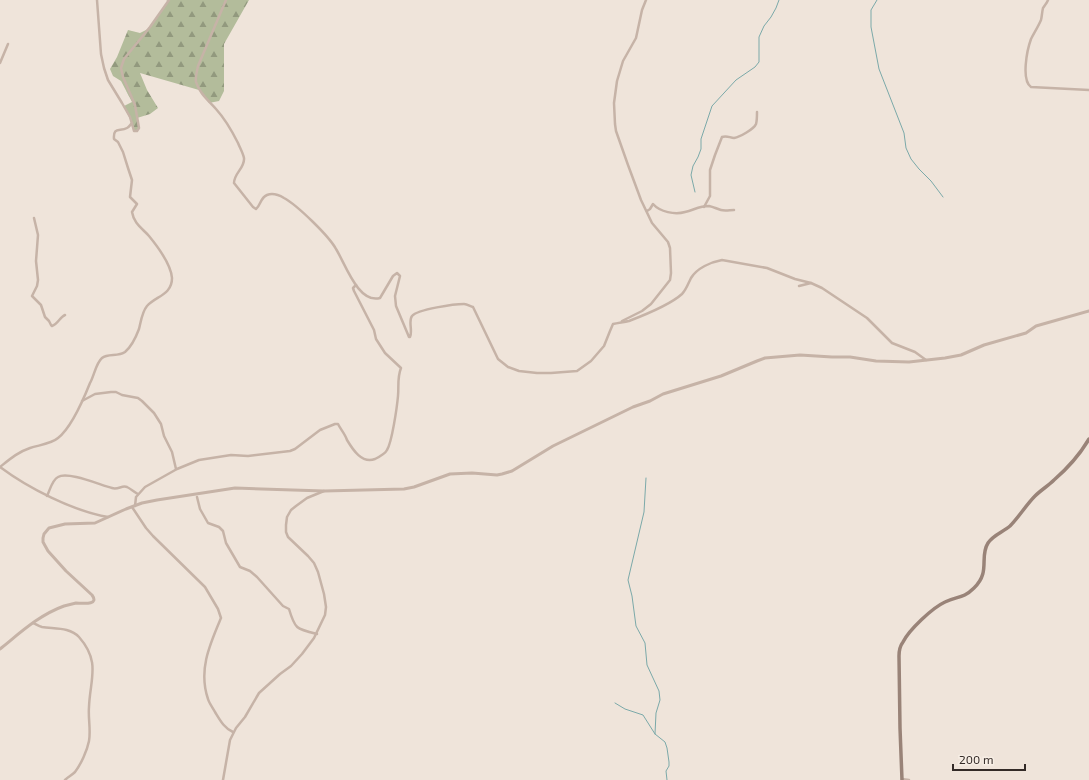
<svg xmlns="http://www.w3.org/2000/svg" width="1089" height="780" font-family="'Exo 2',sans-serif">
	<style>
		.forest { fill: url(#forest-firs) }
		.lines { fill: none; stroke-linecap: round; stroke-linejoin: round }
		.stream { stroke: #7ba9a9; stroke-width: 1 }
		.minor { stroke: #c6b3a7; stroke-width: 2.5 }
		.tertiary { stroke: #c6b3a7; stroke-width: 3 }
		.secondary { stroke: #998378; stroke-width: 3.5 }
	</style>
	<defs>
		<pattern id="forest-firs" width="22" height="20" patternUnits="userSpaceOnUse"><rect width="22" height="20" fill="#b3bc9b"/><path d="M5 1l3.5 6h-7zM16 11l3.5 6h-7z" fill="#92997e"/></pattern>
	</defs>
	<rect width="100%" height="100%" fill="#efe4da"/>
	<!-- forest -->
	<polygon class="forest" points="166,0 249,0 224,44 224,91 219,101 209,103 199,90 140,73 147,90 158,108 150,114 137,118 139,128 137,131 134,131 130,119 124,106 132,102 121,81 113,76 110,69 117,57 128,30 140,33 148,29 168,1"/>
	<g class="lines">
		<!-- stream -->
		<g class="stream">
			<polyline points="877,0 871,10 871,27 879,69 904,133 906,148 911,159 919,169 931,181 943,197"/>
			<polyline points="695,192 691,175 693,166 698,157 701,149 701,139 712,106 736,80 755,67 759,62 759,37 764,26 771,17 776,8 779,0"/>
			<polyline points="646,478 644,512 628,580 632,596 636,626 645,643 647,665 659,691 660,700 656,713 655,734"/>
			<polyline points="615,703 625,709 643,715 655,734 665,742 667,748 669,762 669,766 666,771 667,780"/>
		</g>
		<!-- minor -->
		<g class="minor">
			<polyline points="97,0 101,54 104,68 108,80 122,103 130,117 134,131 137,131 139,128 135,105 123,77 121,68 124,59 150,27 169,0"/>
			<path d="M 226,0 L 198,66 C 197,72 195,77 196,82 C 199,93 209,101 216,109 C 226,120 232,131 238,143 C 240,148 243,153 244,158 C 245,168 234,173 234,183 L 253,207 L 256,209 C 261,205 260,198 267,195 C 272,193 279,195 284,198 C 297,205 329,236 336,249 C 345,263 358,304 380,298 L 393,276 L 397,273 L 400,276 L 395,296 L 396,306 L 409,337 L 410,337 C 413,331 408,321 412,316 C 418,309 455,304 464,304 C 467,304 470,306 473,307 L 498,359 L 508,367 L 519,371 L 537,373 L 551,373 L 577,371 L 591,361 L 604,346 L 610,331 L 613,324 C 618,323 624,322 629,321 C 642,316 671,304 682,294 C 686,290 688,284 691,278 C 697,268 711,262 722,260 L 767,268 L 795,279 L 811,283 L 822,288 L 867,318 L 892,343 L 915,352 L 926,360"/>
			<path d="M 1048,0 C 1047,3 1045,5 1043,8 C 1042,12 1042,16 1041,20 C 1038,27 1034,33 1031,39 C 1027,50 1021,80 1031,87 L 1089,90"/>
			<polyline points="0,63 8,44"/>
			<path d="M 704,207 L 710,196 L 710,170 L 715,155 L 722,137 C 727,135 730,138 734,138 C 740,137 754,129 756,124 C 757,121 757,115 757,112"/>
			<path d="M 647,211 L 650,209 L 653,204 C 660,212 675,215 685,212 C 694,210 699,206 709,206 C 714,207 717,209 721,210 C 725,211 730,210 734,210"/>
			<path d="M 34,218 L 38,235 L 36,261 L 38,280 L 37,286 L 32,296 L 41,305 L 45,317 L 49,321 L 51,325 L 52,326 C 58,324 60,317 65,315"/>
			<polyline points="799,286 811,283"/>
			<polyline points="622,321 642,311 651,304 670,280 671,273 670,248 668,242 652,223 641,200 628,165 616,131 615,124 614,103 617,81 623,61 636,38 642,10 646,0"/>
			<polyline points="82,401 95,394 111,392 116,392 122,395 138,398 142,401 154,413 161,424 164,436 172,452 176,469"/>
			<path d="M 0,467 C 10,459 18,452 30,448 C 39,445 51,444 58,438 C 71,428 84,398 90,383 C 94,376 96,363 102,358 C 108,353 118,357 125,352 C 131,347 136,337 139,329 C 141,321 142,312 147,306 C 156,296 172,295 172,278 C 171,265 158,247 149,236 C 142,228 134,224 132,212 L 137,204 L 130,197 L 132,180 L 128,168 L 123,152 L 118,142 L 114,139 C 113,126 120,132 127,128 C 129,127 130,125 132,123"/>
			<path d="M 0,467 C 28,488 73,511 108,517"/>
			<path d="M 47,496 C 50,490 52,480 58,477 C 68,471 100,485 112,488 C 118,490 122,485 127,487 C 131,489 134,492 138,494"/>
			<path d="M 197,497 L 200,509 L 208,523 L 219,527 L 223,531 L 226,543 L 240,567 L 250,571 L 257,577 L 283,606 L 289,609 C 295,629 296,629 317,634"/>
			<path d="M 135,506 L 136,497 L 145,487 L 177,469 L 199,460 L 231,455 L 248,456 L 290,451 L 295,449 L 320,430 L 335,424 L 338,424 C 341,430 345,434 347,440 C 353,450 362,464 375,459 C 379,457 385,454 387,450 C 392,442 397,407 398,396 C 399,386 397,378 401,368 L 385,353 L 376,339 L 374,330 L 354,291 L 353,288 L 356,285"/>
			<path d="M 132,507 L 146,528 L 153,536 L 205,587 L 218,609 L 221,618 C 210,644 198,670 208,699 C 209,703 213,708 215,712 C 220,720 224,728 233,732"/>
			<path d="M 33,623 C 36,624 38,626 42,627 C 54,629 70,627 79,637 C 101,662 90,679 89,707 C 88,718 91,730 89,741 C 87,751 81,764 75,772 C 72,775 68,777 65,780"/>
			<polyline points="902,779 909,780"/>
			<polyline points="223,780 230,740 236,728 245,717 259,693 280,674 291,666 302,654 314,638 325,615 326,607 324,594 318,572 314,563 308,556 288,537 286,532 286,525 287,517 291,510 296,506 307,498 324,491"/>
		</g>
		<!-- tertiary -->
		<path class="tertiary" d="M 0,649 C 20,633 39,615 64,606 C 68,605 72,604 76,603 C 81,603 100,606 92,595 L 66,571 L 48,551 L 43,542 L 43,538 L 44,534 L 49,528 L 65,524 L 95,523 L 126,509 L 142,503 L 157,500 L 235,488 L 324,491 L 404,489 L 414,487 L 450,474 L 472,473 L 497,475 L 502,474 L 512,471 L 553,446 L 633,407 L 650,401 L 663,394 L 721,376 L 757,361 L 765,358 L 800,355 L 832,357 L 850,357 L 876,361 L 909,362 L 945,358 L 961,355 L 984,345 L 1026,333 L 1036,326 L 1089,311"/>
		<!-- secondary -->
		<path class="secondary" d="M 902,780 L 900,728 L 899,656 C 899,651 900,646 903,642 C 909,630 932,608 945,602 C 957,596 963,599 974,588 C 991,572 979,557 988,543 C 993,535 1003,532 1010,526 C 1019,517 1026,505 1035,496 C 1041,490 1048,486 1054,480 C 1069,467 1079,456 1089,439"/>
	</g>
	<!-- scale -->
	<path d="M953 764v6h72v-6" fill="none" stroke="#332a27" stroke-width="2"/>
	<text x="959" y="764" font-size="12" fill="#332a27" stroke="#f7eee5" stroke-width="3" paint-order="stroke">200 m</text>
</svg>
